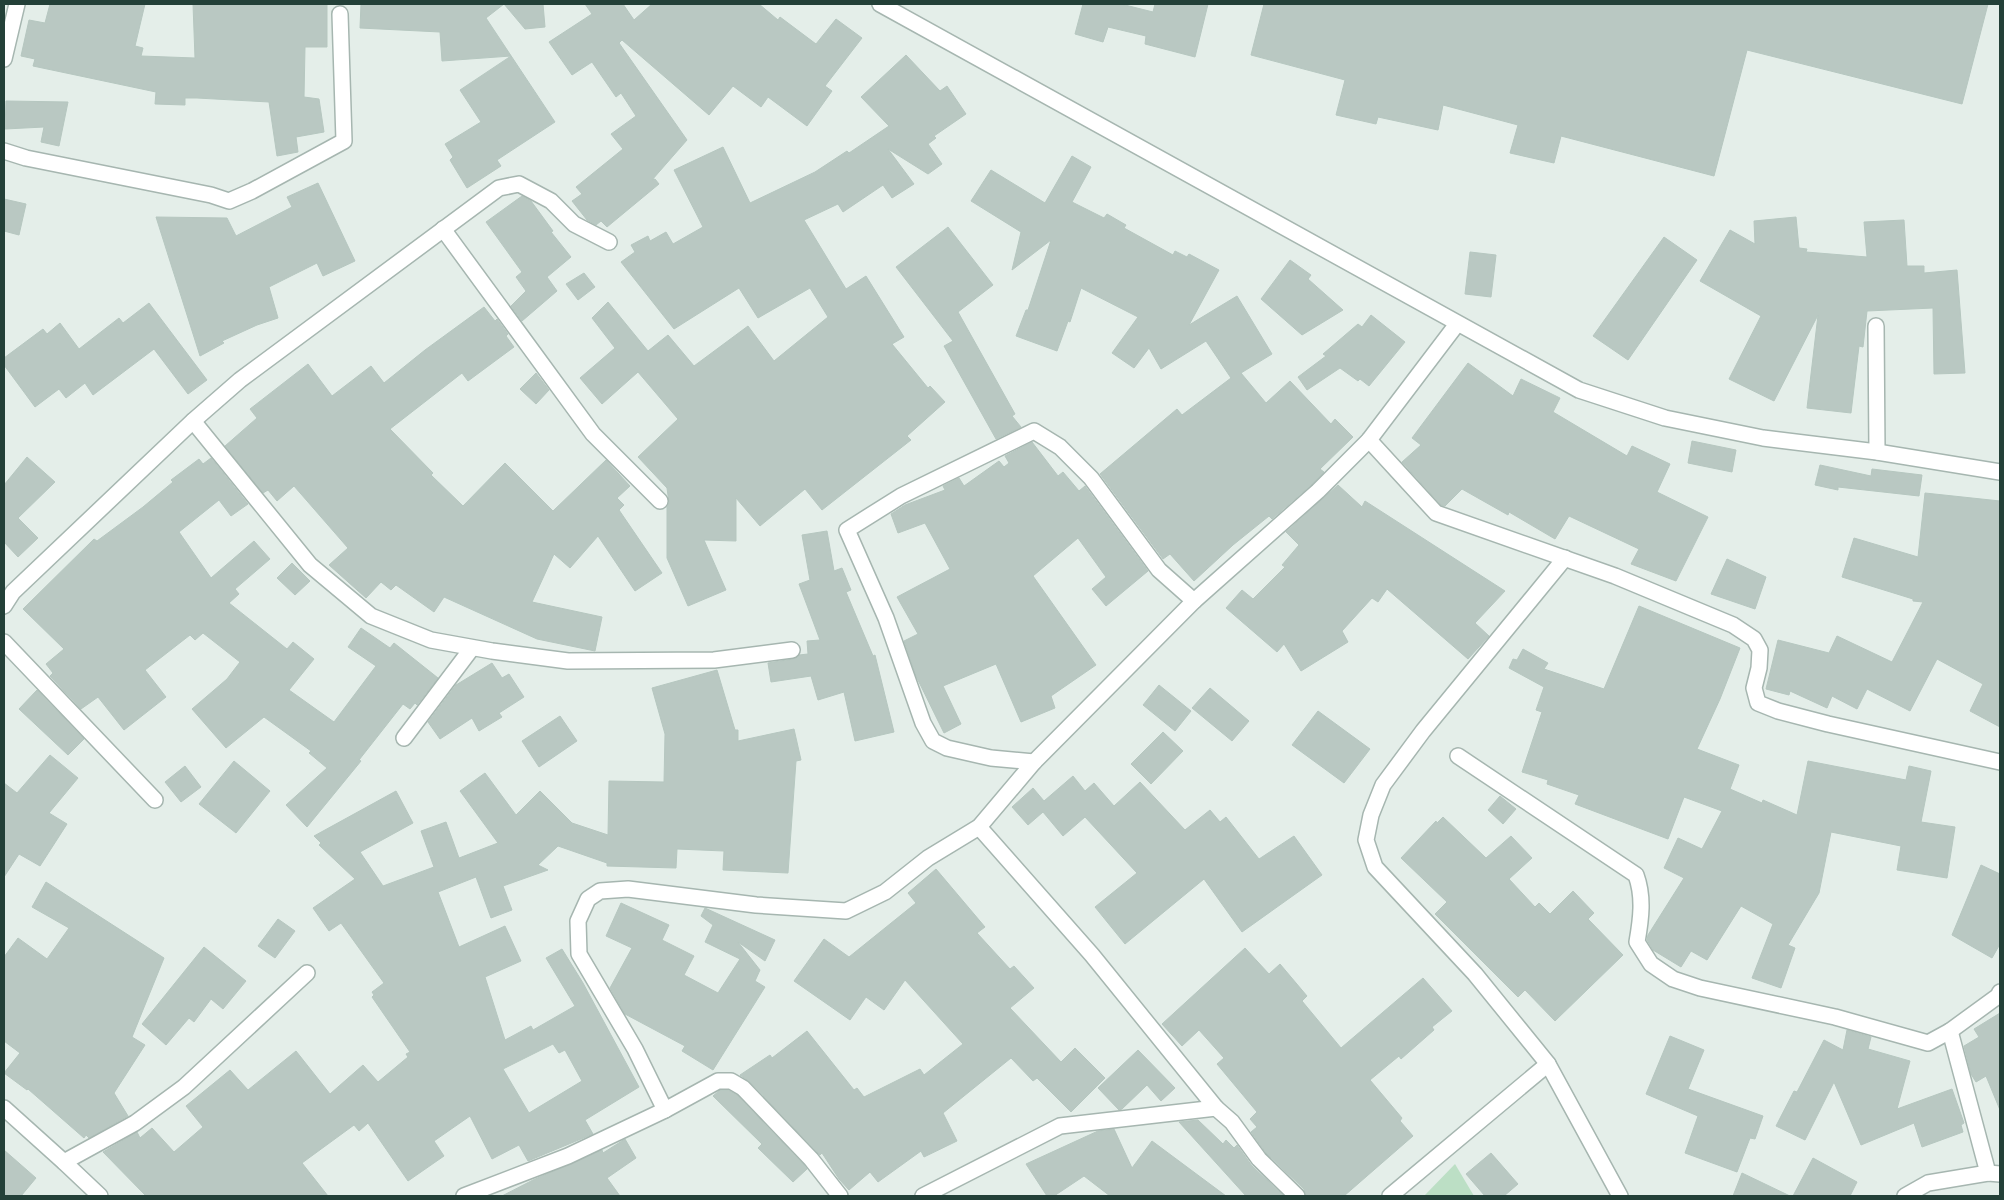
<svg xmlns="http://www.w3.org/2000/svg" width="2004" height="1200" font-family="Lato,sans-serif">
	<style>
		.green { fill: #bcdfc5 }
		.building { fill: #b9c8c2; stroke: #b6c7c0; fill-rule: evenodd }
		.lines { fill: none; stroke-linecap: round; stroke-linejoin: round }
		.minor-casing { stroke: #a6b6b0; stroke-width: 18 }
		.minor { stroke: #fff; stroke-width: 15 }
	</style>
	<rect width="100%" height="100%" fill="#e4eee9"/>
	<!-- green -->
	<polygon class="green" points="1455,1164 1474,1196 1424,1196"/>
	<!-- building -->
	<g class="building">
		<polygon points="50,4 145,4 135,46 143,48 141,56 195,58 193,4 327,4 327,47 305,47 304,97 319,99 324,132 296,137 298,152 277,156 269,102 197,98 185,98 185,105 155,104 156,92 33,66 35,59 21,56 29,20 45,23"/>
		<polygon points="361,4 543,4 545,27 525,29 504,4 486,18 555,122 497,160 501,166 467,188 450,160 453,157 445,144 481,122 460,90 511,56 442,61 440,32 360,28"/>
		<polygon points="585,4 623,4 634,20 652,4 759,4 778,20 780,17 816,44 836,19 862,38 825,86 832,91 807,126 768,97 761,107 733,86 709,115 622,40 619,43 687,140 652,180 655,179 659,184 607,227 601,221 596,225 587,220 572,201 582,194 576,187 623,149 611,134 636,116 621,93 616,97 592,62 572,75 549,42 592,14"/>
		<polygon points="1083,4 1121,4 1153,12 1155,4 1208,4 1195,57 1145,44 1146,36 1108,27 1103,42 1075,34"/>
		<polygon points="1264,4 1988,4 1962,104 1747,50 1714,176 1561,136 1554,163 1510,153 1518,125 1443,105 1438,130 1378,117 1376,124 1336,115 1345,80 1251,55"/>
		<polygon points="906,55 940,91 947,86 966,114 934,136 936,138 928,144 942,164 928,174 888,149 914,184 892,198 883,185 843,212 838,204 804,220 846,289 866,276 904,337 892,344 928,388 930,386 945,402 907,436 911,440 822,510 805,489 760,526 736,498 736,541 704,540 726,590 688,606 667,558 667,507 669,503 667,488 638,457 678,419 638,372 602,404 580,378 615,348 592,318 608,302 648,351 668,335 694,366 748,326 774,361 828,317 810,288 758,318 739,288 674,329 621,262 635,252 631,245 648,236 650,241 666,232 673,244 703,227 674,170 723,147 750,203 815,172 847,151 849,153 889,126 861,97"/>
		<polygon points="6,101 68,102 59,146 41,142 44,127 5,129"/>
		<polygon points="1072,156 1091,167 1072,202 1104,218 1107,214 1126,225 1124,228 1173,255 1175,251 1187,257 1189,254 1219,270 1189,325 1237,296 1272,354 1241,373 1266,403 1290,381 1331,424 1335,419 1353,437 1320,469 1324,472 1312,484 1272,519 1269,516 1233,545 1194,581 1170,554 1163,559 1100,474 1177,409 1182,415 1231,378 1206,341 1161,369 1149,348 1134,368 1112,353 1138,317 1081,288 1070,322 1068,321 1057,351 1016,336 1026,310 1028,310 1051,240 1012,270 1021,232 971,201 991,170 1045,203"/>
		<polygon points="318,183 355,261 323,276 317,263 269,287 278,318 257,325 222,341 224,343 200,356 156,217 227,218 236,236 292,207 287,197"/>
		<polygon points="522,196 531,201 553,231 551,232 571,257 547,277 557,291 522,321 511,306 526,291 516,277 522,272 486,222"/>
		<polygon points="4,199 26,204 19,235 4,231"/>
		<polygon points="1796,217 1799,248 1807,249 1806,252 1867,257 1864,222 1904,220 1907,266 1924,266 1924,273 1957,270 1965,373 1934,374 1933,308 1867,311 1863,347 1859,346 1851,413 1807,408 1818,315 1774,401 1729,379 1761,316 1700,281 1730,230 1755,244 1754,221"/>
		<polygon points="948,227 993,285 958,312 1015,414 1012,416 1021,427 996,439 944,346 953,341 896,267"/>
		<polygon points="1664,237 1697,260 1628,360 1593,336"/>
		<polygon points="1470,252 1496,255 1491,297 1465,294"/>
		<polygon points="1290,260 1311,275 1308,279 1343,310 1302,335 1261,299"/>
		<polygon points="584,273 595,287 578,300 566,284"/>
		<polygon points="149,303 207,380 188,394 154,349 93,395 85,383 66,398 59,389 35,407 4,365 4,358 43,329 47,334 60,323 79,349 119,318 123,323"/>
		<polygon points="484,307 495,321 497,319 508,334 506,336 514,347 468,381 462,373 390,429 433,473 431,475 463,506 505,463 553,511 606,460 630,486 617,498 624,505 619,510 662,573 635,591 598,536 570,568 554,554 532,602 602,617 595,651 537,639 444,597 434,612 396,585 391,590 381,582 366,598 329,565 348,548 294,486 277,501 268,490 263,493 225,446 257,418 250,409 308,364 332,396 371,366 384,383 425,350"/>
		<polygon points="1371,315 1405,342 1369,386 1360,379 1358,381 1340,368 1307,390 1298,377 1326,356 1323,354 1358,324 1362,327"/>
		<polygon points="1468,363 1513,396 1521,379 1560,398 1553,412 1627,456 1632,446 1670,464 1657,492 1708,517 1676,581 1631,564 1639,549 1569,516 1555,539 1509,512 1508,515 1462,489 1445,506 1441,505 1402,462 1421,445 1412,438"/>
		<polygon points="536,373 549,390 536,404 520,389"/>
		<polygon points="1692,441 1736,450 1732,472 1688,463"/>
		<polygon points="1032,442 1058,476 1063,472 1079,491 1085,486 1148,571 1106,606 1092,589 1106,577 1078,538 1033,576 1096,665 1051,696 1055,708 1021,722 996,664 943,686 961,724 944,733 916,676 904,641 918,634 897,597 950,569 925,523 898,533 891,514 905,505 945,490 943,486 959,478 964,486 999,461 1004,467 1009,463 1005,456"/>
		<polygon points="27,457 55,482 18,518 38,538 18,557 4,542 4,485"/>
		<polygon points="211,458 248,504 231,516 219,500 179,532 211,578 254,541 270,559 235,589 239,594 229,603 287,649 293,642 314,659 289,690 334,722 376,666 348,647 361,628 390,648 394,643 438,678 417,705 415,703 410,709 403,704 359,760 361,761 307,827 286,805 327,768 309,753 311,751 264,717 226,748 192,709 227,679 240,662 203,633 195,640 190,635 145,670 166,697 124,730 98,697 81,709 50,676 53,673 46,664 64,649 23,609 94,539 97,541 143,507 173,482 171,480 199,459 203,464"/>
		<polygon points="1820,465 1871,476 1872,469 1922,475 1919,496 1838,487 1838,490 1815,485"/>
		<polygon points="1338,485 1362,507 1365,501 1505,591 1475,623 1489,636 1468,659 1387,589 1378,602 1372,598 1342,631 1348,642 1301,671 1284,644 1277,652 1226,608 1242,590 1253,599 1285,567 1282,565 1299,545 1286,532"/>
		<polygon points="1925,493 2000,501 2000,727 1970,711 1983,684 1937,659 1910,711 1867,689 1857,709 1832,696 1827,708 1790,691 1789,695 1766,689 1778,640 1829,653 1837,636 1892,662 1923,602 1913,601 1913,599 1842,577 1854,538 1918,557"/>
		<polygon points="827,531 834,571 842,568 851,590 846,592 873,656 875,655 894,732 855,741 844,692 818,700 811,676 771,682 768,663 793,659 799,655 808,654 807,641 820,640 799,584 810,580 802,535"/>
		<polygon points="1727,559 1766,577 1755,609 1711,594"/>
		<polygon points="292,563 310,581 295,595 277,578"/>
		<polygon points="1639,606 1740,648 1720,699 1697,749 1739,765 1730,789 1762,803 1763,800 1797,815 1808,761 1906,780 1909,766 1931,771 1921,822 1955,827 1947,878 1897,870 1901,846 1831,832 1819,893 1788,945 1795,948 1781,988 1752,978 1773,924 1741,906 1707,960 1691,951 1681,967 1653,950 1647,940 1648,935 1684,878 1664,868 1678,838 1702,849 1722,811 1684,797 1668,839 1575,804 1579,795 1547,784 1548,780 1522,772 1542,712 1536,710 1544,687 1509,668 1513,659 1517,660 1523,649 1548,663 1544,669 1604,689"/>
		<polygon points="492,663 502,678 509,674 524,697 499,713 502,717 479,731 472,718 440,739 428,722 456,685"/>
		<path d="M 717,670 L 735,730 L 738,730 L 738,741 L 794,729 L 801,760 L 796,761 L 788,873 L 723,870 L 724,851 L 677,849 L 676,868 L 607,866 L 607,863 L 558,846 L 538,865 L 548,870 L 503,886 L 512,910 L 491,918 L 476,877 L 438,892 L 459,947 L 505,926 L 521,961 L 485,977 L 505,1040 L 531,1026 L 533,1030 L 575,1006 L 546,958 L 562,949 L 583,983 L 639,1087 L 585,1120 L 593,1134 L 528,1161 L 519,1145 L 492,1159 L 470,1116 L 434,1141 L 444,1156 L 408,1181 L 368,1123 L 359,1131 L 354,1125 L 302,1163 L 328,1196 L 146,1196 L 103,1152 L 137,1132 L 140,1138 L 152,1128 L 174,1152 L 203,1127 L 186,1106 L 230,1070 L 248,1090 L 296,1051 L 330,1094 L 363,1065 L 378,1082 L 408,1057 L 406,1054 L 410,1052 L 372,997 L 374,995 L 372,992 L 384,983 L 341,923 L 329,931 L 313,908 L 355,879 L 319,845 L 321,843 L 314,836 L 396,791 L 413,823 L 360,852 L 383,886 L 434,867 L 421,831 L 446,822 L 459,858 L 498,843 L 460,791 L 485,773 L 516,815 L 540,791 L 572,823 L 608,835 L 609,781 L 664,782 L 665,734 L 652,688 ZM 553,1044 L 559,1053 L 565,1050 L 582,1081 L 529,1113 L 503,1069 Z"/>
		<polygon points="1159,685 1191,711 1175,731 1143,705"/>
		<polygon points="1210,688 1249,721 1232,741 1192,708"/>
		<polygon points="37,690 84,739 68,755 19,709"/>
		<polygon points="1318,711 1370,749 1344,783 1292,745"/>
		<polygon points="560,716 577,741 539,767 522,741"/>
		<polygon points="1163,732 1183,751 1151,784 1131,764"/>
		<polygon points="50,755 78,778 49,813 67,824 40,866 19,854 4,877 4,783 17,793"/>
		<polygon points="234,761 270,791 236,833 199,804"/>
		<polygon points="185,766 201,787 181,802 165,782"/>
		<polygon points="1073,776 1085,791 1094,783 1114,806 1140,782 1185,830 1210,810 1220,822 1226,817 1259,859 1294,836 1322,875 1242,932 1204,879 1125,944 1095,907 1137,873 1085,817 1063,836 1043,812 1028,825 1012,807 1033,788 1044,801"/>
		<polygon points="1500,796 1516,809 1503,824 1488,810"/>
		<polygon points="1443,817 1486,858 1511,836 1532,858 1509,879 1535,907 1539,903 1550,914 1573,891 1594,913 1588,919 1623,955 1555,1021 1525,990 1518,997 1435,914 1447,902 1401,858 1436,821 1437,823"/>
		<polygon points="1981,865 2000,874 2000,944 1992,958 1952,935"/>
		<polygon points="936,869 985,927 977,933 1010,969 1014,966 1034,988 1010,1008 1061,1062 1075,1048 1105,1078 1071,1112 1037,1078 1033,1081 1011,1058 943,1113 957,1141 924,1157 921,1151 878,1182 870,1172 849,1190 839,1179 822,1153 820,1155 750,1082 740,1075 770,1055 772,1058 807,1031 854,1090 857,1088 864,1097 920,1069 924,1075 963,1044 905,980 884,1010 866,997 850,1020 794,981 824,939 849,957 916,903 908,893"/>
		<polygon points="46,882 164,958 132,1037 145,1045 114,1093 128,1116 89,1138 86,1135 84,1138 28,1089 27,1090 4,1073 20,1053 4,1041 4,957 18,938 47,959 69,928 32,907"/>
		<polygon points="621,903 669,925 662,940 694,956 684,975 718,993 740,959 705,942 713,925 701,916 705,908 775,940 765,961 738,942 760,970 755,981 765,987 713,1070 682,1051 685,1046 625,1014 610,988 632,948 606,936"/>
		<polygon points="278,919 295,931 275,958 258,946"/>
		<polygon points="204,947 246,981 223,1009 211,999 194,1022 189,1018 166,1045 142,1024"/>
		<polygon points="1245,948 1269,974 1280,964 1307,996 1302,1001 1341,1048 1423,978 1452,1011 1432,1027 1434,1030 1401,1059 1399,1056 1370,1080 1402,1118 1400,1121 1413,1136 1344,1196 1306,1196 1304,1189 1266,1153 1251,1132 1257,1127 1250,1119 1257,1112 1217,1064 1224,1058 1199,1030 1182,1046 1162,1024"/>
		<polygon points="2000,1013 2000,1110 1986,1076 1976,1082 1971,1074 1964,1046 1979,1037 1974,1029"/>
		<polygon points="1847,1030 1871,1037 1868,1049 1910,1061 1897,1109 1952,1089 1964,1123 1961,1125 1963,1132 1922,1147 1914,1123 1861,1145 1834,1082 1805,1140 1776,1126 1794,1091 1797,1092 1824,1040 1843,1050"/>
		<polygon points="1670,1036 1704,1050 1688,1089 1763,1116 1755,1139 1750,1138 1737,1172 1685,1153 1698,1116 1646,1094"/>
		<polygon points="1138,1050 1175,1088 1161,1101 1147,1085 1122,1109 1119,1110 1098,1088"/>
		<polygon points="720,1090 728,1090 737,1095 804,1165 807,1169 793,1182 758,1148 762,1144 713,1096"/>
		<polygon points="1198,1120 1223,1144 1226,1140 1234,1148 1237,1145 1252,1166 1284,1196 1246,1196 1179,1122"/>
		<polygon points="1114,1129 1132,1168 1152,1141 1226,1196 1110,1196 1084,1176 1054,1196 1047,1196 1026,1164 1098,1131"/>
		<polygon points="625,1139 636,1158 607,1178 620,1196 502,1196 533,1180 602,1150 603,1153"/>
		<polygon points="4,1150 36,1178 21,1196 4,1196"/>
		<polygon points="1491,1153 1518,1184 1504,1196 1485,1196 1466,1174"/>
		<polygon points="1813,1158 1857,1182 1850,1196 1793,1196"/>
		<polygon points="1742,1173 1790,1196 1733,1196"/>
	</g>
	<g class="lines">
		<!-- minor casing -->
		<g class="minor-casing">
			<g id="minor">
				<polyline points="880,4 1579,390 1665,418 1763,438 1877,452 2000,472"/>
				<polyline points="4,59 17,4"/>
				<polyline points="4,151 26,158 211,195 229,201 252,191 344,141 340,14"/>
				<polyline points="443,229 593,434 660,501"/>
				<polyline points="1876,326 1877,452"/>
				<polyline points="193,421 310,565 371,616 431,640 492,651 568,661 714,660 792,650"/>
				<polyline points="1369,440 1436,513 1615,576 1733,625 1754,639 1760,650 1759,668 1754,688 1758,703 1778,711 1828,724 2000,762"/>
				<polyline points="1565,558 1423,731 1383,785 1371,815 1366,840 1375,867 1475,974 1548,1064 1620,1196"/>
				<polyline points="4,606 13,592 193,421 240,380 499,188 519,184 551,201 574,224 609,242"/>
				<polyline points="4,642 155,800"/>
				<polyline points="404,738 472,648"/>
				<path d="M 1458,756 L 1636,875 C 1644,897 1641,919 1637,942 L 1651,964 L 1673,979 L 1700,988 L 1835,1017 L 1928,1043 L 1950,1031 L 1998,996 L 2000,992"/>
				<polyline points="1034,762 991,758 947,748 933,741 923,723 886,618 847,530 901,496 1034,431 1060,447 1091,478 1159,570 1194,601"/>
				<polyline points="979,827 1092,955 1216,1108"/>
				<polyline points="1950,1031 1988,1173"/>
				<polyline points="4,1108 64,1162 100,1196"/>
				<polyline points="665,1110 635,1049 579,954 578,921 588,899 600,891 628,889 756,905 846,911 885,892 928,858 979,827 1034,762 1194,601 1318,491 1369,440 1457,324"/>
				<polyline points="64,1162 135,1123 184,1087 307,973"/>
				<polyline points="464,1196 568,1156 665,1110 718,1081 731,1081 743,1088 811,1159 840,1196"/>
				<polyline points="923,1196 1060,1126 1216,1108 1232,1122 1259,1159 1297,1196"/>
				<polyline points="1390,1196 1548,1064"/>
				<polyline points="1905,1196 1928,1183 1988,1173 2000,1174"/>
			</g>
		</g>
		<!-- minor -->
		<use href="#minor" class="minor"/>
	</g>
	<!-- border -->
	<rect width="2004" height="1200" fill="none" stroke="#234038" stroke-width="10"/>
</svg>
